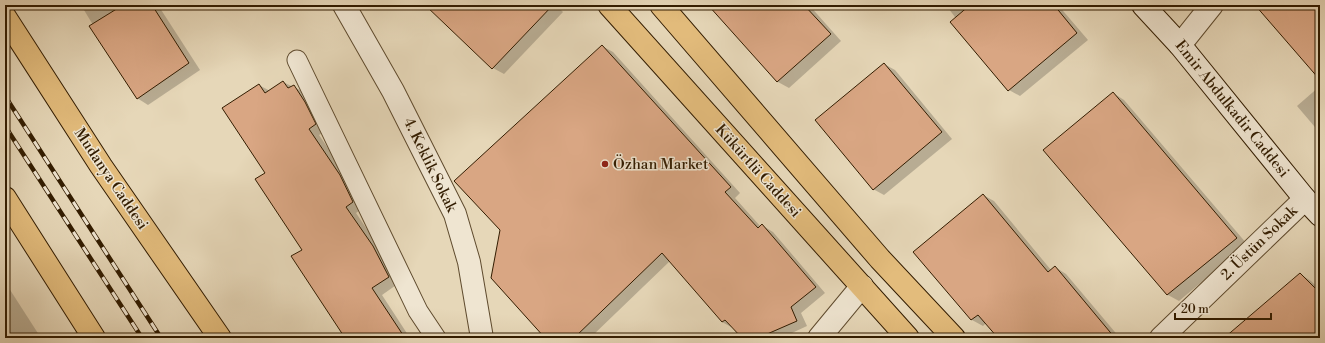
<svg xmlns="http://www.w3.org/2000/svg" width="1325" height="343" font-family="'Libre Bodoni',serif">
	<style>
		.shadow { fill: #0003 }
		.building { fill: #d9a683; stroke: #321c00 }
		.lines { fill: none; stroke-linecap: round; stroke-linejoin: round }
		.lane-casing { stroke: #5f4b2e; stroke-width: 21 }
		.street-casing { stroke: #5f4b2e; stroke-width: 24 }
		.secondary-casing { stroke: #321c00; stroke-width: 24 }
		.primary-casing { stroke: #321c00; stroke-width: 24 }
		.highway-casing { stroke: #321c00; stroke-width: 24 }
		.lane { stroke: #efe5d1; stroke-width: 19 }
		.street { stroke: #efe5d1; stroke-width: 22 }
		.secondary { stroke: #efe5d1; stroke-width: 22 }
		.primary { stroke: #e3bc7c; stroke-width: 22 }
		.highway { stroke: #e3bc7c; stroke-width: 22 }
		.rail-casing { stroke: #321c00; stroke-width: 4.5 }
		.rail { stroke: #efe5d1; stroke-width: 3; stroke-dasharray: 9; stroke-linecap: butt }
		.poi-dot { fill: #8f2418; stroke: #efe5d1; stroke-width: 1.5 }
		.labels { text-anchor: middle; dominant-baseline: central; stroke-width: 3; stroke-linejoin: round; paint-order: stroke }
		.street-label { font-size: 15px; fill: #321c00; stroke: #efe5d1 }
		.poi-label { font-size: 15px; fill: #321c00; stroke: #efe5d1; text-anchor: start }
	</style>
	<rect width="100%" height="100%" fill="#e6d7b8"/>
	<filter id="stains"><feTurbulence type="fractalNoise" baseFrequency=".005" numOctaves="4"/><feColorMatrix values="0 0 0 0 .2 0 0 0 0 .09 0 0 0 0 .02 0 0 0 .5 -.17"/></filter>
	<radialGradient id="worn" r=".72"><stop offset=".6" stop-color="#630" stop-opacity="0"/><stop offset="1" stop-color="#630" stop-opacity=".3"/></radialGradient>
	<!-- shadow -->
	<g class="shadow">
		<polygon points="81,5 158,5 200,70 148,105 137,98"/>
		<polygon points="427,5 556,5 563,12 504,74 493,68"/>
		<polygon points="709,5 809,5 841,41 789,88 778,82"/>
		<polygon points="946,5 1058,5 1088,40 1020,96 1009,90"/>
		<polygon points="602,46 613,52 740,193 735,198 761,227 763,226 773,232 825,293 801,313 807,326 781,338 743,338 733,328 722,322 670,261 590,338 547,338"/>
		<polygon points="884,64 895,70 952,139 884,195 873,189"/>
		<polygon points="283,82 304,92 326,131 319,135 351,182 363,208 356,213 383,253 399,283 382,295 410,338 336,338 343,334 267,173 259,85 270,91"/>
		<polygon points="1320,86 1320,133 1297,106"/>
		<polygon points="1113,93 1124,100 1247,244 1179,301 1168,295 1044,150"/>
		<polygon points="983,195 994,201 1051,270 1055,267 1066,274 1120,338 999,338 986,323 983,326 972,320 915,252"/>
		<polygon points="1300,274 1311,281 1320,290 1320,338 1243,338"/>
		<polygon points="5,282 41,338 5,338"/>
	</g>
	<!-- building -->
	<g class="building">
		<polygon points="123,5 152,5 189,63 137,99 89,26"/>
		<polygon points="425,5 553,5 492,69"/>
		<polygon points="708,5 804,5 831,34 777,82"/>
		<polygon points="970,5 1054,5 1077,33 1008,91 950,22"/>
		<polygon points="1255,5 1320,5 1320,80"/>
		<polygon points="602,45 731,187 725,192 758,228 762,224 816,287 791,307 797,321 758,338 742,338 725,320 722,322 662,253 574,338 545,338 491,278 500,230 454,181"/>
		<polygon points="884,63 942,132 873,190 815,120"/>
		<polygon points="283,81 288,88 294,85 305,102 316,124 309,129 340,175 353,202 346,207 373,246 389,277 372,288 405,338 345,338 291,256 302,250 255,179 265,173 222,108 259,84 265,93"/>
		<polygon points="1113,92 1237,238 1167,295 1043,150"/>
		<polygon points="983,194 1048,272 1055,266 1115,338 998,338 978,315 971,320 913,252"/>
		<polygon points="1300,273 1320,293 1320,338 1224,338"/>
	</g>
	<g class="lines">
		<!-- lane casing -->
		<g class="lane-casing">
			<polyline id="lane" points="297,60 418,311 436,338"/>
		</g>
		<!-- street casing -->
		<g class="street-casing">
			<g id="street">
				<polyline points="344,5 393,91 455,214 469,262 482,338"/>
				<polyline points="1180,45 1212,5"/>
				<polyline points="819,338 862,286"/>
				<polyline points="1161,338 1305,199"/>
			</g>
		</g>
		<!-- secondary casing -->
		<g class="secondary-casing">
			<polyline id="secondary" points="1143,5 1180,45 1305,199 1320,215"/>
		</g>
		<!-- primary casing -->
		<g class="primary-casing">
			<g id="primary">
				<polyline points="609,5 908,338"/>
				<polyline points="661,5 880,259 954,338"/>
			</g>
		</g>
		<!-- highway casing -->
		<g class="highway-casing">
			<g id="highway">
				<polyline points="5,17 101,166 220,338"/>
				<polyline points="5,198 94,338"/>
			</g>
		</g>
		<!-- lane -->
		<use href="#lane" class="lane"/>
		<!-- street -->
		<use href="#street" class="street"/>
		<!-- secondary -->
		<use href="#secondary" class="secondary"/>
		<!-- primary -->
		<use href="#primary" class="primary"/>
		<!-- highway -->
		<use href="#highway" class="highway"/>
		<!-- rail casing -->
		<g class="rail-casing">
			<g id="rail">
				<polyline points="5,96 161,338"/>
				<polyline points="5,126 142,338"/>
			</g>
		</g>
		<!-- rail -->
		<use href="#rail" class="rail"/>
	</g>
	<!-- markers -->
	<circle class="poi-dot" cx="605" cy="164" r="4"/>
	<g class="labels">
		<!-- street labels -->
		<g class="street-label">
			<text transform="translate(1232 109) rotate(51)">Emir Abdulkadir Caddesi</text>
			<text transform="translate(430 165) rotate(64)">4. Keklik Sokak</text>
			<text transform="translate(758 171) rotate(48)">Kükürtlü Caddesi</text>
			<text transform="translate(111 179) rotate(56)">Mudanya Caddesi</text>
			<text transform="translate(1259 243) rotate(-44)">2. Üstün Sokak</text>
		</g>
		<!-- poi labels -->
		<g class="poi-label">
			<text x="613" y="164">Özhan Market</text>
		</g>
	</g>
	<!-- margin -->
	<rect width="1325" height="343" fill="none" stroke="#e6d7b8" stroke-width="20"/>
	<rect x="6" y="6" width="1313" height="331" fill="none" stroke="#321c00" stroke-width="2"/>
	<rect x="10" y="10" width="1305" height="323" fill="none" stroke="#321c00"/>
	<!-- scale -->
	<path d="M1175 313v6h96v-6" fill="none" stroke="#321c00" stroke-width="2"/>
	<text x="1181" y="313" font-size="12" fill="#321c00" stroke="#efe5d1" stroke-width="3" paint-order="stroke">20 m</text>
	<rect width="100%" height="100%" filter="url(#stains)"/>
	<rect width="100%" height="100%" fill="url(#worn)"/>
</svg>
